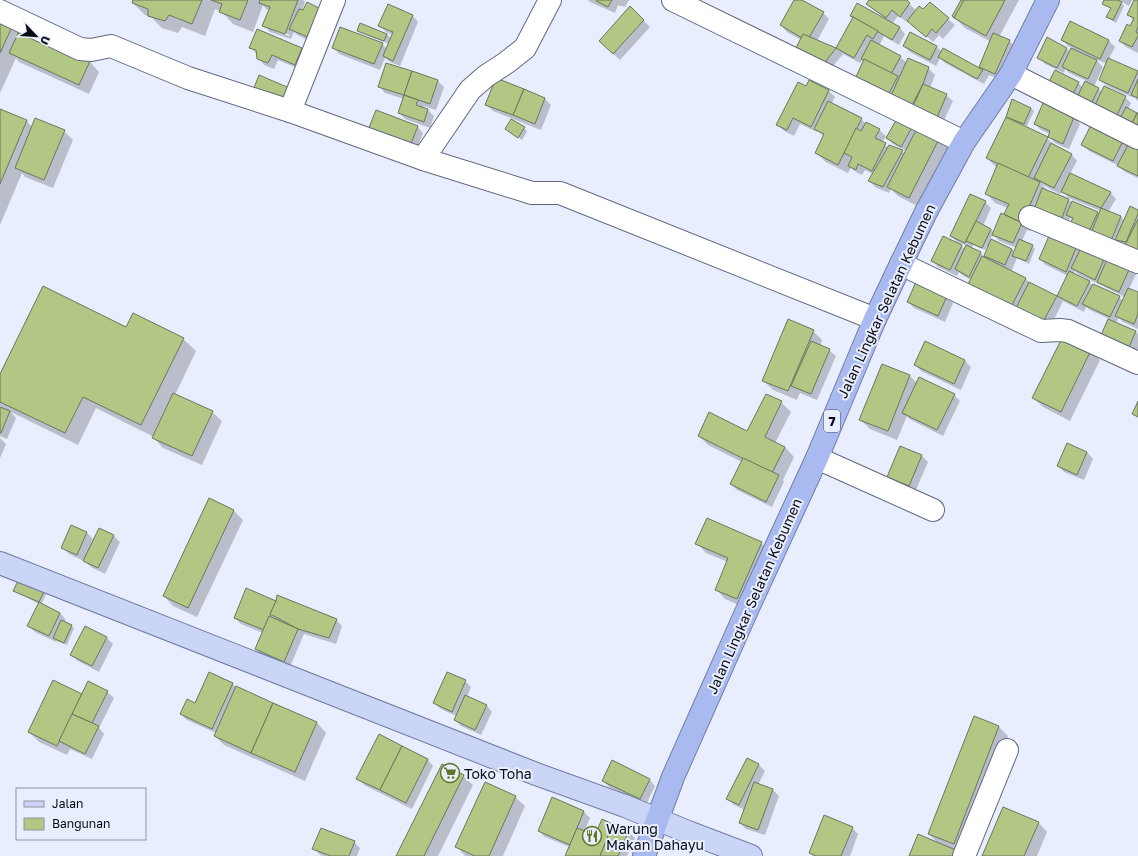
<svg xmlns="http://www.w3.org/2000/svg" width="1138" height="856" font-family="'Golos Text',sans-serif">
	<style>
		.shadow { fill: #0003; fill-rule: evenodd }
		.building { fill: #b1c783; stroke: #6d755d }
		.lines { fill: none; stroke-linecap: round; stroke-linejoin: round }
		.minor-casing { stroke: #61687e; stroke-width: 24 }
		.major-casing { stroke: #717da3; stroke-width: 24 }
		.highway-casing { stroke: #717da3; stroke-width: 24 }
		.minor { stroke: #fff; stroke-width: 22 }
		.major { stroke: #cbd6f6; stroke-width: 22 }
		.highway { stroke: #a9baf0; stroke-width: 22 }
		.labels { text-anchor: middle; dominant-baseline: central; stroke-width: 4; stroke-linejoin: round; paint-order: stroke }
		.shield { fill: #e8eefd; stroke: #4c505a; stroke-width: 1 }
		.shield-label { font-size: 13px; font-weight: bold; fill: #090c14 }
		.street-label { font-size: 14px; fill: #090c14; stroke: #e8eefd }
		.poi-label { font-size: 14px; fill: #090c14; stroke: #e8eefd; text-anchor: start }
	</style>
	<rect width="100%" height="100%" fill="#e8eefd"/>
	<!-- shadow -->
	<g class="shadow">
		<path d="M 134,0 L 303,0 L 305,2 L 301,13 L 321,46 L 297,35 L 294,32 L 291,39 L 270,32 L 264,25 L 270,10 L 266,9 L 263,5 L 253,32 L 233,24 L 221,11 L 215,9 L 205,36 L 182,27 L 178,33 L 162,28 L 152,18 L 145,15 L 133,3 ZM 270,27 L 290,35 L 289,36 L 270,29 Z"/>
		<polygon points="588,0 629,0 625,7 618,5 615,13 590,2"/>
		<polygon points="795,0 800,0 823,13 829,19 817,41 836,49 854,19 851,16 884,19 885,18 874,10 867,3 870,0 905,0 917,11 923,11 948,19 955,25 943,39 939,35 933,42 908,20 907,22 898,16 892,24 899,27 905,34 899,45 884,36 879,46 900,57 907,63 928,68 935,75 930,88 946,95 953,101 941,127 896,106 863,59 860,63 843,54 829,71 801,40 787,32 781,25"/>
		<polygon points="962,0 1019,0 999,37 1009,41 1016,47 1001,80 989,75 984,84 945,63 940,58 936,66 910,52 904,46 910,33 937,47 942,52 979,69 991,42 965,28 955,18"/>
		<polygon points="1105,0 1132,0 1129,6 1120,1 1124,6 1116,23 1111,20 1108,17 1112,9 1106,6 1103,3"/>
		<polygon points="1135,0 1138,0 1138,53 1126,47 1120,41 1131,27 1134,21 1128,14"/>
		<polygon points="630,8 650,27 620,60 606,47"/>
		<polygon points="412,15 418,22 400,66 390,62 385,58 380,70 339,54 333,47 382,44 387,49 389,44 361,33 358,30 360,24 387,34 391,39 393,35 386,32 380,26"/>
		<polygon points="0,20 12,26 19,32 20,30 90,62 99,72 89,94 19,62 16,58 0,93"/>
		<polygon points="1070,23 1109,41 1115,47 1109,59 1138,73 1138,101 1134,97 1134,98 1107,86 1100,80 1107,64 1095,59 1103,67 1094,87 1098,89 1102,92 1125,97 1131,103 1128,109 1138,115 1138,178 1125,172 1119,166 1089,151 1083,145 1093,124 1091,122 1089,126 1076,119 1080,124 1069,149 1055,143 1049,136 1050,134 1041,130 1035,124 1067,114 1049,103 1078,83 1083,88 1087,81 1069,73 1065,69 1064,73 1045,64 1039,57 1067,49 1070,52 1072,48 1068,46 1062,40"/>
		<polygon points="257,31 302,49 308,55 302,70 278,60 274,69 264,65 258,58 257,54 251,48"/>
		<polygon points="497,80 545,99 551,105 541,130 493,111 487,105"/>
		<polygon points="438,81 444,87 436,110 424,106 423,108 428,110 434,116 430,128 405,119 399,112 404,99 385,93 379,86"/>
		<polygon points="809,81 829,91 835,97 831,104 861,119 865,123 879,130 886,136 882,143 889,148 902,151 905,154 907,151 893,144 887,137 899,116 950,146 919,207 898,196 891,189 889,193 875,187 869,180 873,174 865,170 862,175 856,172 851,168 848,173 826,162 816,153 824,137 818,131 817,132 800,124 794,136 784,131 777,124 806,87"/>
		<path d="M 1013,100 L 1031,108 L 1034,111 L 1027,126 L 1022,124 L 1022,125 L 1047,138 L 1056,147 L 1071,154 L 1077,161 L 1070,174 L 1110,192 L 1116,199 L 1108,212 L 1121,217 L 1125,221 L 1138,211 L 1138,264 L 1126,244 L 1119,243 L 1116,252 L 1070,218 L 1068,223 L 1040,211 L 1031,231 L 1027,230 L 1022,241 L 1032,246 L 1035,249 L 1029,264 L 1017,258 L 1011,272 L 1025,278 L 1031,284 L 1057,297 L 1068,276 L 1046,265 L 1040,259 L 1053,230 L 1138,270 L 1129,289 L 1138,293 L 1138,329 L 1123,322 L 1119,318 L 1116,323 L 1136,332 L 1138,334 L 1138,348 L 1133,360 L 1099,342 L 1109,319 L 1090,310 L 1086,307 L 1084,312 L 1063,301 L 1050,328 L 1024,314 L 971,280 L 962,275 L 959,272 L 957,276 L 938,267 L 932,260 L 943,237 L 962,246 L 965,250 L 967,246 L 957,242 L 951,236 L 985,202 L 991,208 L 983,226 L 991,229 L 994,233 L 1009,218 L 1005,214 L 1008,208 L 995,203 L 986,193 L 997,168 L 987,158 L 1007,117 ZM 1041,184 L 1060,194 L 1062,191 L 1069,198 L 1101,211 L 1099,215 L 1097,213 L 1072,203 L 1069,200 L 1048,191 ZM 993,234 L 999,241 L 1017,248 L 1015,252 L 1012,249 L 990,240 ZM 973,245 L 985,250 L 987,246 L 989,247 L 984,257 L 981,253 L 971,249 ZM 1075,271 L 1078,274 L 1125,297 L 1123,301 L 1119,297 L 1093,286 L 1089,282 L 1074,273 Z"/>
		<polygon points="0,110 27,121 32,127 64,131 73,140 53,188 25,177 22,173 0,225"/>
		<polygon points="417,126 423,133 416,151 376,136"/>
		<polygon points="524,128 527,131 522,140 506,129"/>
		<polygon points="946,297 953,303 945,322 914,308 908,302"/>
		<polygon points="127,328 183,339 196,351 175,395 212,412 222,421 202,465 163,448 154,438 154,437 96,408 78,445 11,412 16,418 7,439 0,436 0,408 3,409 0,406 0,376"/>
		<polygon points="813,331 822,340 820,346 829,350 836,356 817,400 800,393 797,400 773,390 763,380"/>
		<polygon points="926,343 965,361 971,367 961,390 921,371 915,365"/>
		<polygon points="1091,351 1100,360 1070,421 1043,407 1033,398"/>
		<polygon points="883,365 910,376 917,383 954,395 960,401 943,436 909,419 907,416 897,440 870,429 861,420"/>
		<polygon points="781,402 791,412 775,443 785,447 794,457 783,480 784,482 772,507 737,490 731,484 742,462 708,445 699,436 748,433"/>
		<polygon points="0,438 6,444 0,458"/>
		<polygon points="900,447 922,456 928,462 915,492 894,483 888,477"/>
		<polygon points="1087,452 1093,459 1084,480 1064,472 1058,466"/>
		<polygon points="234,511 243,520 197,617 173,606 164,596"/>
		<polygon points="100,529 114,536 120,542 105,574 91,567 84,561 69,554 63,548 87,533 93,539 90,545 92,545"/>
		<polygon points="697,543 761,543 770,552 746,608 725,599 716,589 728,562 706,553"/>
		<polygon points="15,591 44,591 46,594 41,605 60,613 66,620 65,623 71,626 74,628 67,645 56,641 56,642 35,632 29,626 39,604 18,593"/>
		<polygon points="277,602 336,620 342,626 336,644 304,634 290,667 263,655 256,649 263,633 241,624 235,618"/>
		<polygon points="107,638 113,644 99,672 78,661 71,655"/>
		<polygon points="210,674 233,684 236,687 317,723 326,733 305,781 224,745 215,736 216,733 187,720 181,714 196,705"/>
		<polygon points="465,681 471,687 467,697 486,705 492,712 481,735 461,726 455,720 456,716 441,709 434,703"/>
		<polygon points="107,692 114,698 99,728 104,734 92,759 70,749 67,755 39,742 29,732 83,695"/>
		<polygon points="974,717 999,727 1008,736 964,853 910,856 939,844 929,834"/>
		<polygon points="427,759 433,766 412,809 364,785 358,778"/>
		<polygon points="747,759 759,765 765,771 758,785 773,790 779,796 765,835 746,829 740,823 745,810 734,805 727,798"/>
		<polygon points="463,776 473,785 438,856 397,856"/>
		<polygon points="649,779 655,786 646,805 609,787 603,781"/>
		<polygon points="515,797 525,806 503,856 465,856 457,847"/>
		<polygon points="584,812 590,818 584,832 595,837 602,820 628,831 635,838 627,856 566,856 570,847 545,837 539,831"/>
		<polygon points="1038,822 1047,832 1037,856 983,856"/>
		<polygon points="852,828 858,834 850,856 813,856 810,853"/>
		<polygon points="354,842 360,848 357,856 323,856 320,855 314,848"/>
	</g>
	<!-- building -->
	<g class="building">
		<polygon points="133,0 202,0 192,24 169,15 165,21 148,16 148,9 132,3"/>
		<polygon points="211,0 248,0 240,20 219,12 222,4"/>
		<polygon points="260,0 298,0 285,34 262,26 270,7 259,3"/>
		<polygon points="597,0 612,0 608,7 596,1"/>
		<polygon points="794,0 802,0 824,12 807,41 780,25"/>
		<polygon points="869,0 907,0 910,3 900,17 892,10 886,18 866,4"/>
		<polygon points="961,0 968,0 954,18 952,16"/>
		<polygon points="964,0 1005,0 986,36 954,18"/>
		<polygon points="1104,0 1117,0 1122,2 1113,20 1106,17 1111,8 1102,4"/>
		<polygon points="1134,0 1138,0 1138,27 1136,32 1138,33 1138,36 1132,47 1119,41 1127,24 1130,26 1134,18 1127,15"/>
		<polygon points="307,2 327,12 315,40 289,29 299,9 303,10"/>
		<polygon points="930,2 949,18 936,33 932,29 926,37 907,21 919,6 923,9"/>
		<polygon points="857,3 900,27 892,40 853,17 850,16"/>
		<polygon points="388,4 413,15 393,61 383,56 393,32 378,26"/>
		<polygon points="630,6 644,20 613,54 599,41"/>
		<polygon points="853,17 878,31 873,39 867,35 854,58 836,48"/>
		<polygon points="0,19 13,25 0,53"/>
		<polygon points="1070,21 1109,40 1100,59 1061,40"/>
		<polygon points="360,23 387,34 384,41 357,31"/>
		<polygon points="340,27 383,43 374,64 332,48"/>
		<polygon points="20,29 90,61 79,85 9,53"/>
		<polygon points="257,29 302,48 295,65 272,55 268,63 257,59 256,50 249,48"/>
		<polygon points="910,32 937,46 930,60 903,46"/>
		<polygon points="993,33 1010,40 995,74 979,67"/>
		<polygon points="803,34 836,48 823,65 795,50"/>
		<polygon points="1047,37 1067,48 1057,68 1037,58"/>
		<polygon points="871,40 901,56 891,74 861,59"/>
		<polygon points="943,48 983,70 977,79 938,57"/>
		<polygon points="1071,48 1097,60 1088,79 1062,67"/>
		<polygon points="908,58 929,67 923,84 910,109 889,100"/>
		<polygon points="1108,58 1138,71 1128,93 1099,80"/>
		<polygon points="864,59 898,76 888,95 856,77"/>
		<polygon points="386,63 412,71 404,95 378,87"/>
		<polygon points="1055,70 1079,82 1065,109 1041,97"/>
		<polygon points="412,71 438,80 430,104 404,95"/>
		<polygon points="259,75 294,90 286,108 252,93"/>
		<polygon points="496,78 524,89 513,115 485,105"/>
		<polygon points="1138,79 1138,98 1131,95"/>
		<polygon points="809,80 829,90 811,127 793,118 787,130 776,125 798,82 806,86"/>
		<polygon points="1085,81 1099,88 1083,120 1069,114"/>
		<polygon points="923,84 947,94 935,122 911,111"/>
		<polygon points="1104,86 1126,96 1110,130 1088,120"/>
		<polygon points="524,89 545,98 535,124 513,115"/>
		<polygon points="404,95 418,100 416,105 428,109 424,122 398,113"/>
		<polygon points="1012,99 1031,108 1024,124 1006,117"/>
		<polygon points="828,101 862,118 838,165 815,153 824,134 814,129"/>
		<polygon points="1043,103 1069,114 1074,117 1063,144 1048,137 1050,131 1034,124"/>
		<polygon points="1126,107 1137,113 1128,132 1113,132"/>
		<polygon points="0,109 27,120 0,184"/>
		<polygon points="376,110 418,126 410,146 368,130"/>
		<polygon points="1137,113 1138,113 1138,138 1128,132"/>
		<polygon points="899,115 914,124 901,147 886,138"/>
		<polygon points="1006,117 1048,137 1028,178 986,158"/>
		<polygon points="35,118 65,130 44,180 15,168"/>
		<polygon points="511,119 525,127 518,138 505,129"/>
		<polygon points="866,122 880,129 875,138 886,143 872,171 858,164 856,170 848,166 852,157 844,153 856,128 861,131"/>
		<polygon points="1092,123 1124,139 1113,161 1081,145"/>
		<polygon points="919,124 941,135 909,198 887,187"/>
		<polygon points="1130,141 1138,144 1138,176 1117,166"/>
		<polygon points="1051,143 1072,154 1054,188 1034,178"/>
		<polygon points="889,145 903,150 883,187 868,181"/>
		<polygon points="998,163 1040,182 1022,223 1004,214 1009,204 985,194"/>
		<polygon points="1070,173 1111,192 1101,208 1061,192"/>
		<polygon points="1042,188 1069,199 1062,218 1035,207"/>
		<polygon points="970,194 986,201 965,243 950,236"/>
		<polygon points="1072,201 1098,212 1086,238 1067,230 1073,218 1066,215"/>
		<polygon points="1130,206 1138,210 1138,214 1126,242 1115,240"/>
		<polygon points="1101,208 1121,216 1109,246 1089,238"/>
		<polygon points="1001,213 1022,223 1013,243 992,235"/>
		<polygon points="1138,219 1138,259 1121,253"/>
		<polygon points="976,221 991,229 982,248 966,241"/>
		<polygon points="1052,229 1079,241 1066,272 1039,259"/>
		<polygon points="943,236 962,245 950,270 931,261"/>
		<polygon points="991,239 1012,249 1005,265 984,256"/>
		<polygon points="1019,239 1033,245 1026,261 1012,256"/>
		<polygon points="966,245 981,252 969,277 955,269"/>
		<polygon points="1082,246 1105,257 1095,280 1071,268"/>
		<polygon points="1110,253 1132,263 1119,292 1097,282"/>
		<polygon points="982,256 1026,278 1011,307 967,286"/>
		<polygon points="1069,271 1090,281 1077,306 1057,296"/>
		<polygon points="916,282 947,296 938,316 907,302"/>
		<polygon points="1029,282 1057,296 1043,322 1016,308"/>
		<polygon points="1093,284 1120,296 1110,317 1082,304"/>
		<polygon points="43,286 126,327 133,313 184,338 141,425 83,397 65,433 0,402 0,374"/>
		<polygon points="1128,288 1138,292 1138,314 1134,324 1115,316"/>
		<polygon points="788,319 814,330 788,391 762,381"/>
		<polygon points="1108,319 1136,331 1126,354 1098,342"/>
		<polygon points="1063,336 1091,350 1061,412 1032,398"/>
		<polygon points="811,341 830,349 811,394 791,386"/>
		<polygon points="925,341 965,360 954,384 914,365"/>
		<polygon points="882,364 910,375 888,431 859,420"/>
		<polygon points="919,377 955,394 937,430 902,413"/>
		<polygon points="173,393 213,411 192,456 152,438"/>
		<polygon points="766,394 782,401 765,437 785,447 772,473 698,436 709,412 747,431"/>
		<polygon points="1138,401 1138,417 1132,414"/>
		<polygon points="0,407 10,411 1,433 0,433"/>
		<polygon points="1067,443 1087,452 1077,475 1057,466"/>
		<polygon points="900,446 922,455 909,486 887,477"/>
		<polygon points="743,458 779,475 766,502 730,484"/>
		<polygon points="209,498 234,510 188,608 163,596"/>
		<polygon points="707,518 762,542 737,599 715,590 728,558 695,544"/>
		<polygon points="71,525 87,532 77,555 61,548"/>
		<polygon points="99,528 114,535 98,568 83,561"/>
		<polygon points="19,579 44,591 39,602 13,591"/>
		<polygon points="246,588 276,601 264,630 234,618"/>
		<polygon points="277,595 337,619 329,638 298,629 270,614 276,601"/>
		<polygon points="39,602 60,613 49,636 27,626"/>
		<polygon points="269,616 298,629 284,662 255,649"/>
		<polygon points="61,620 72,625 64,643 53,638"/>
		<polygon points="85,626 107,637 92,666 70,655"/>
		<polygon points="209,672 233,683 212,729 180,714 187,699 195,703"/>
		<polygon points="447,672 466,680 452,712 433,703"/>
		<polygon points="53,680 82,694 57,746 28,732"/>
		<polygon points="88,681 108,691 92,723 72,714"/>
		<polygon points="236,686 273,703 251,753 214,736"/>
		<polygon points="465,695 487,705 475,730 454,720"/>
		<polygon points="273,703 317,722 295,772 251,753"/>
		<polygon points="72,714 99,726 85,754 59,741"/>
		<polygon points="974,716 999,726 954,844 928,834"/>
		<polygon points="379,734 402,746 380,790 356,779"/>
		<polygon points="402,746 428,759 406,803 380,790"/>
		<polygon points="747,758 759,764 739,805 726,799"/>
		<polygon points="612,760 650,779 640,799 602,781"/>
		<polygon points="442,764 464,775 424,856 396,856"/>
		<polygon points="485,782 516,796 489,856 475,856 455,847"/>
		<polygon points="754,782 773,789 758,830 739,823"/>
		<polygon points="552,797 584,811 570,845 538,831"/>
		<polygon points="1003,807 1039,822 1024,856 982,856"/>
		<polygon points="824,815 853,827 841,856 816,856 809,853"/>
		<polygon points="602,819 613,824 600,856 565,856 577,828 595,835"/>
		<polygon points="613,824 629,830 618,856 600,856"/>
		<polygon points="321,828 355,841 349,856 331,856 312,849"/>
		<polygon points="918,834 958,851 956,856 909,856"/>
	</g>
	<g class="lines">
		<!-- minor casing -->
		<g class="minor-casing">
			<g id="minor">
				<polyline points="673,0 964,142"/>
				<polyline points="0,11 80,49 91,50 111,46 188,78 290,111 423,159 532,193 560,193 875,319"/>
				<polyline points="1011,74 1138,138"/>
				<polyline points="290,111 334,0"/>
				<polyline points="423,159 470,90 486,76 506,63 525,48 550,0"/>
				<polyline points="1030,217 1138,262"/>
				<polyline points="901,264 1041,331 1060,330 1068,331 1138,363"/>
				<polyline points="817,458 933,510"/>
				<polyline points="964,856 1007,750"/>
			</g>
		</g>
		<!-- major casing -->
		<g class="major-casing">
			<polyline id="major" points="0,563 536,774 625,806 688,832 751,856"/>
		</g>
		<!-- highway casing -->
		<g class="highway-casing">
			<polyline id="highway" points="644,856 673,777 748,608 817,458 875,319 901,264 926,212 964,142 1011,74 1048,0"/>
		</g>
		<!-- minor -->
		<use href="#minor" class="minor"/>
		<!-- major -->
		<use href="#major" class="major"/>
		<!-- highway -->
		<use href="#highway" class="highway"/>
	</g>
	<!-- icons -->
	<defs>
		<g id="supermarket-ring" transform="scale(1)"><circle r="9.5" fill="#e8eefd" stroke="#617728" stroke-width="1.5"/><path d="M-6-5.5h2.5l.6 2H6L4.5 2H-2.5L-4.4-4H-6ZM-1.5 3.2a1.3 1.3 0 1 0 .1 0ZM3 3.2a1.3 1.3 0 1 0 .1 0Z" fill="#617728"/></g>
		<g id="restaurant-ring" transform="scale(1)"><circle r="9.5" fill="#e8eefd" stroke="#617728" stroke-width="1.5"/><path d="M-5-6h1v4h1v-4h1v4h1v-4h1v5L-1.5 .5V6h-2V.5L-5-1ZM5-6V6H3V1.5H1.5Q1.5-4 5-6Z" fill="#617728"/></g>
	</defs>
	<g fill-rule="evenodd">
		<use href="#supermarket-ring" x="450" y="773"/>
		<use href="#restaurant-ring" x="592" y="836"/>
	</g>
	<g class="labels">
		<!-- shield labels -->
		<rect class="shield" x="824" y="410" width="16" height="22" rx="3"/>
		<g class="shield-label">
			<text x="832" y="421">7</text>
		</g>
		<!-- street labels -->
		<g class="street-label">
			<text transform="translate(886 301) rotate(-65)">Jalan Lingkar Selatan Kebumen</text>
			<text transform="translate(754 596) rotate(-66)">Jalan Lingkar Selatan Kebumen</text>
		</g>
		<!-- poi labels -->
		<g class="poi-label">
			<text x="464" y="773">Toko Toha</text>
			<text x="606" y="828">Warung<tspan x="606" dy="16">Makan Dahayu</tspan></text>
		</g>
	</g>
	<!-- legend -->
	<rect x="16" y="788" width="130" height="52" fill="#e8eefd" stroke="#8f94a0"/>
	<rect x="24" y="801" width="20" height="6" fill="#cbd6f6" stroke="#8f94a0"/>
	<text x="52" y="808" font-size="12" fill="#090c14">Jalan</text>
	<rect x="24" y="818" width="20" height="12" fill="#b1c783" stroke="#8f94a0"/>
	<text x="52" y="828" font-size="12" fill="#090c14">Bangunan</text>
	<!-- north arrow -->
	<g transform="translate(36 36) rotate(115)" stroke="#e8eefd" stroke-width="3" paint-order="stroke">
	<path d="M0-3L7 15L0 10L-7 15Z" fill="#090c14"/>
	<text y="-6" font-size="11" font-weight="bold" text-anchor="middle" fill="#090c14">U</text>
	</g>
</svg>
